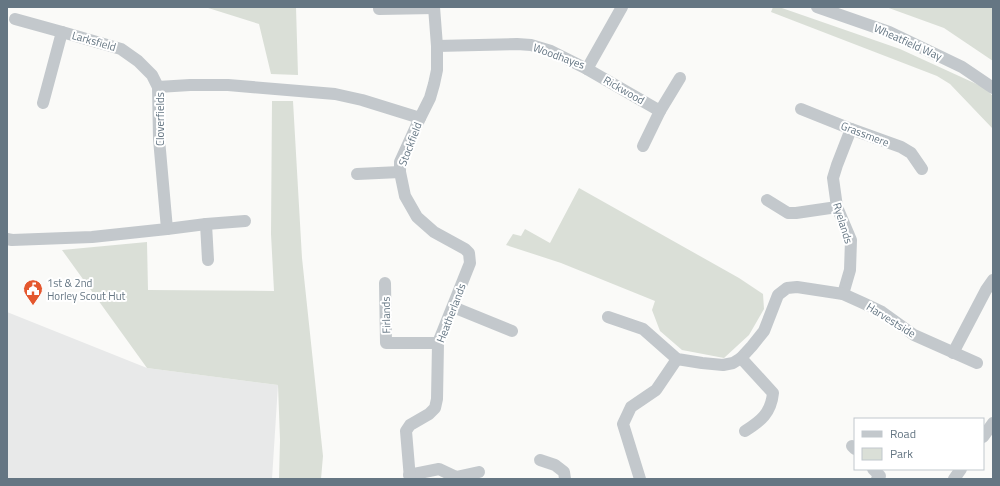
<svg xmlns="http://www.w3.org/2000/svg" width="1000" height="486" font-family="'Titillium Web',sans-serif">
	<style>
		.built { fill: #e8e9e9 }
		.green { fill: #dadfd7 }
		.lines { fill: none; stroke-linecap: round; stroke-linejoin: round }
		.street { stroke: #c3c8cc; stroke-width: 12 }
		.labels { text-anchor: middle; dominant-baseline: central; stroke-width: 4; stroke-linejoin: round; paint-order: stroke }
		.street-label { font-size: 11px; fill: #657683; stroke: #fff }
		.poi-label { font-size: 11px; fill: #657683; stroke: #fff; text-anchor: start }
	</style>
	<rect width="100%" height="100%" fill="#fafaf8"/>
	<!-- built -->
	<polygon class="built" points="7,312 147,368 278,385 272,479 7,479"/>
	<!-- green -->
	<g class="green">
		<polygon points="205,7 296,7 298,75 271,74 259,24"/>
		<polygon points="773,7 779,7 900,49 983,87 993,96 993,129 950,84 937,76 771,12"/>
		<polygon points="886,7 993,7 993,61 944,28"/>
		<polygon points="272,101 293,101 302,258 323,456 321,479 279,479 280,440 278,385 147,368 62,250 147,242 148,290 274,291 271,234"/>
		<polygon points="579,188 739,278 763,294 764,309 749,335 724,358 682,350 660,331 652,310 655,301 561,263 506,245 513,234 521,236 525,229 550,243"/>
	</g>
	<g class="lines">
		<!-- street -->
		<g class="street">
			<polyline points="379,7 379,9 434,8"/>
			<polyline points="817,7 889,32 962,67 993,88"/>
			<polyline points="15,19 62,32"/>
			<polyline points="437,46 517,44 531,45 551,51 587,69 660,111"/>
			<polyline points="587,69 622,7"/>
			<polyline points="158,87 190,85 228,85 335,94 362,100 420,118"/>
			<polyline points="801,109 851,129 901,147 911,153 922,169"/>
			<polyline points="643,146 660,111 680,78"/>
			<polyline points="357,174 400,172"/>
			<polyline points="767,200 788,213 796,213 837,207"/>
			<polyline points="206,224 208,260"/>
			<polyline points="167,229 206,224 245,221"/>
			<polyline points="7,239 12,240 92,237 167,229 159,139 158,87 152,75 138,61 121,49 62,32 43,103"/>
			<polyline points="385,283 386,343 438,343"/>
			<polyline points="843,294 850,270 851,240 837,207 833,178 837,165 851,129"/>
			<polyline points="453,307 512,331"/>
			<polyline points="608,317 643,329 677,359 702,363 723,365 733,363 741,358 752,346 764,331 778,295 787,288 797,287 843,294 863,303 882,312 914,335 977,363"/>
			<polyline points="953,353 986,290 993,280"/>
			<path d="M 741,358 L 773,393 C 771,413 761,421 745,431"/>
			<polyline points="983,437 993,423"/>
			<polyline points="852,446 855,449"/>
			<polyline points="540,460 555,465 564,472 565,479"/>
			<polyline points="873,469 880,476 877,479"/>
			<polyline points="409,475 439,469 456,477 479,472"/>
			<polyline points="410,479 406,431 410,425 429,414 435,408 437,399 438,343 470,263 469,253 465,249 434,232 417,217 405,196 400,172 400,162 420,118 430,98 434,84 437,70 437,46 434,7"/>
			<polyline points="640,479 623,424 631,407 656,390 677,359"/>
			<polyline points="954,479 961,469"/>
		</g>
	</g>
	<!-- icons -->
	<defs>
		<g id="civic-pin" transform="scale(1)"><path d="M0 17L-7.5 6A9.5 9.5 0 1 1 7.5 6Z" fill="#e4572e" stroke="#fff"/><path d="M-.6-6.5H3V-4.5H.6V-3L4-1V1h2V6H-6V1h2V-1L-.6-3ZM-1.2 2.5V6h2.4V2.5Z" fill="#fff"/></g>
	</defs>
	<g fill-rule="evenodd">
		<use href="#civic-pin" x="33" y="289"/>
	</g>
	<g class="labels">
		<!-- street labels -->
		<g class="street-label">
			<text transform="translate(94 41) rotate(16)">Larksfield</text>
			<text transform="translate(908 42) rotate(24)">Wheatfield Way</text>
			<text transform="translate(559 56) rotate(20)">Woodhayes</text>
			<text transform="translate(624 90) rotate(30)">Rickwood</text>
			<text transform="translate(160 119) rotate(-90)">Cloverfields</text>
			<text transform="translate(865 134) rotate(21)">Grassmere</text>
			<text transform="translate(410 144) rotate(-69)">Stockfield</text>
			<text transform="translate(843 223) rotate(73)">Ryelands</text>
			<text transform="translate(451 313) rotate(-69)">Heatherlands</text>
			<text transform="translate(386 315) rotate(-91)">Firlands</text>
			<text transform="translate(891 320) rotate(32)">Harvestside</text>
		</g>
		<!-- poi labels -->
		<g class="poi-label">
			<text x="47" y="283">1st &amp; 2nd<tspan x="47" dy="13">Horley Scout Hut</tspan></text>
		</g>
	</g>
	<!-- border -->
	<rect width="1000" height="486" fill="none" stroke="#657683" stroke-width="16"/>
	<!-- legend -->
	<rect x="854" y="418" width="130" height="52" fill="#ffffff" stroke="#c1c8cd"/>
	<rect x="862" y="431" width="20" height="6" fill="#c3c8cc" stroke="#c1c8cd"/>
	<text x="890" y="438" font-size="12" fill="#657683">Road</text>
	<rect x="862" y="448" width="20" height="12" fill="#dadfd7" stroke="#c1c8cd"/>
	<text x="890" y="458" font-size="12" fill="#657683">Park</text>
</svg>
